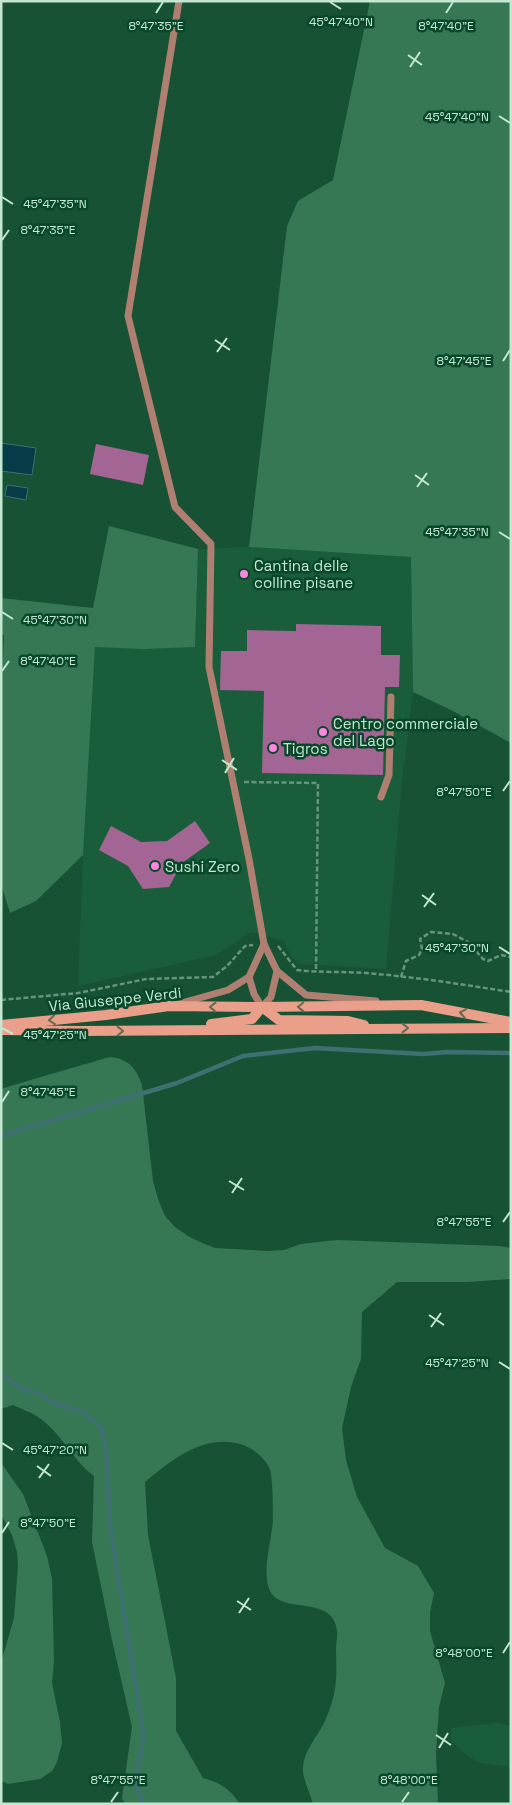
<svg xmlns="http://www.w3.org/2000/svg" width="512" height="1805" font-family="'Space Grotesk',sans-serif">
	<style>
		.built { fill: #1a5d3b }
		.green { fill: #377854 }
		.water { fill: #053c48; stroke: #3e6f71 }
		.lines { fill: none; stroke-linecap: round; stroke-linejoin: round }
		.stream { stroke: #3e6f71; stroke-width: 4.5 }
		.building { fill: #a36694 }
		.path { stroke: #65957a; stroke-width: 2.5; stroke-dasharray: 5 2.5; stroke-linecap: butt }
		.service { stroke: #af8072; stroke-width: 7 }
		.secondary { stroke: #e99f89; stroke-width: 10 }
		.oneway { stroke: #636a50 }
		.ticks { fill: none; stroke: #c3e7d0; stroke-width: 2 }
		.poi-dot { fill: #fd86e1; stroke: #09472a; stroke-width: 2 }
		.labels { text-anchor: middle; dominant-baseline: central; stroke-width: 5; stroke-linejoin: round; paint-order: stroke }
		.poi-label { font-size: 15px; fill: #c3e7d0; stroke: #09472a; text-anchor: start }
		.street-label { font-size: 15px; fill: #c3e7d0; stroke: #09472a }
		.ticks-label { font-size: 12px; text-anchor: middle; fill: #c3e7d0; stroke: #09472a; stroke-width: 5; stroke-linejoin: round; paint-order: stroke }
	</style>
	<rect width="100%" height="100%" fill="#185234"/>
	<!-- built -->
	<g class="built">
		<polygon points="249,547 411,557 413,692 401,792 386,969 299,964 291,956 284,941 251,932 217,955 78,986 83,855 95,647 195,647 198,549"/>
		<polygon points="498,1723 511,1726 511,1767 480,1763 462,1752 451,1740 451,1728"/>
	</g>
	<!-- green -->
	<g class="green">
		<polygon points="370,1 511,1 511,743 453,711 413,692 411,557 249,547 287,226 298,201 333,180"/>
		<polygon points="109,526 198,549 195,647 143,649 95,647 83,855 36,901 10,913 1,884 1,708 4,635 1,634 1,598 93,608"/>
		<path d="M 110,1057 C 129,1059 136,1068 142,1085 L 153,1181 L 158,1199 L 165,1216 L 175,1227 L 188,1236 L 200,1242 L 215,1248 L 267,1251 L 284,1250 L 301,1244 L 337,1240 L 499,1246 L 511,1248 L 511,1279 L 467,1282 L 397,1282 L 362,1312 L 361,1359 L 351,1387 L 342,1428 L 346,1460 L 357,1497 L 385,1548 L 418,1566 L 434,1593 L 430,1612 L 430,1631 L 445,1683 L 439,1707 L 436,1753 L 438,1804 L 313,1804 C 310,1792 302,1779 303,1767 C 304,1751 317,1737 324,1723 C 337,1695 337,1679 336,1649 C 336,1643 338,1636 337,1630 C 332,1594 282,1615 270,1591 C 261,1571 272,1540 273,1519 C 273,1510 273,1474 269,1467 C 263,1456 251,1447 240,1444 C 203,1434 172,1460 145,1482 L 148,1535 L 176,1678 L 176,1731 L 203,1778 C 220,1782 230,1789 240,1804 L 125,1804 L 122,1798 L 132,1727 L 112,1640 L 92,1542 L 94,1476 C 72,1460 61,1432 38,1417 C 31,1412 21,1409 13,1405 L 1,1409 L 1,1089 C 37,1078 74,1067 110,1057 Z"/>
		<polygon points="1,1463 23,1494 47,1556 52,1579 54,1661 52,1683 60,1722 62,1743 57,1762 52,1771 40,1779 8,1784 1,1781 1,1663 14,1618 18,1566 17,1552 12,1535 1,1514"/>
	</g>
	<!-- water -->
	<g class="water">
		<polygon points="1,443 36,448 32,475 1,471"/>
		<polygon points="7,485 28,488 26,500 5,496"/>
	</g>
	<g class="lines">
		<!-- stream -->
		<g class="stream">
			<polyline points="1,1136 177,1083 243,1056 315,1048 423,1054 448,1052 511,1053"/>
			<polyline points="1,1374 22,1389 35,1392 56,1404 83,1412 102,1429 106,1449 110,1526 144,1737 135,1780 143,1804"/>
		</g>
	</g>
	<!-- building -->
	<g class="building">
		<polygon points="96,444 149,455 143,485 90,474"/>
		<polygon points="296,624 381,626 381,655 400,655 399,687 385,687 383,775 262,773 264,691 220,690 221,651 247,651 247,630 296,631"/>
		<polygon points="195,821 210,843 182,863 169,887 143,889 128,866 99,850 111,826 141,842 167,841"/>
	</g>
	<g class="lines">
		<!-- path -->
		<g class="path">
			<polyline points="244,782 318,783 316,972"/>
			<path d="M 278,946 L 297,970 C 323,973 351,971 377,974 C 422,978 466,985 511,992"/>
			<polyline points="401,977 406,961 419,955 422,949 420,939 431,932 453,934 468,942 483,959 488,961 501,955 511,957"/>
			<polyline points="1,1000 78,993 146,979 213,977 227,966 245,946 253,945"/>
		</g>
		<!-- service -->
		<g class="service">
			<polyline points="179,1 128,316 175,507 211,544 209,667 249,859 264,944 277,971 306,995 376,1001"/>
			<polyline points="381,797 389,775 391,697"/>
			<polyline points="249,977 254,994 262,1007 271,997 277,971"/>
			<polyline points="178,1004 228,990 249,977 264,944"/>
		</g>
		<!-- secondary -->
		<g class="secondary">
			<polyline points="262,1007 279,1020 348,1021 364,1025"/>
			<polyline points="211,1024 252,1019 262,1007"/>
			<polyline points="1,1025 106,1015 169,1006 262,1007 421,1005 511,1022"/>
			<polyline points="1,1030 81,1031 511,1028"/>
		</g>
	</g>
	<!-- one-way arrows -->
	<defs><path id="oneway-chevron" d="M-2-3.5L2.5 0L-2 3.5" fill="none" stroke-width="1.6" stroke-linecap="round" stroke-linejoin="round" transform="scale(1.25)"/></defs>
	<g class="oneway">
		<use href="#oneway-chevron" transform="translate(213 1007) rotate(-179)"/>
		<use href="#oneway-chevron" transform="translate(301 1007) rotate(179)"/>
		<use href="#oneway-chevron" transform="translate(463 1013) rotate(-170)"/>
		<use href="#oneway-chevron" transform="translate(52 1020) rotate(175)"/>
		<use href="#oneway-chevron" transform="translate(405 1028)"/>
		<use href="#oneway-chevron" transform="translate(120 1031) rotate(-1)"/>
	</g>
	<!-- ticks -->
	<path class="ticks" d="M 330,2 L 341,9M 156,13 L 163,2M 446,13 L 453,2M 408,55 L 422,65M 410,67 L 420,52M 499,116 L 510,123M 2,197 L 13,204M 2,240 L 9,230M 215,340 L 230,350M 217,352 L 227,338M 503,361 L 510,350M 415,475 L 429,485M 417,487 L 427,473M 499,532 L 510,539M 2,612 L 13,619M 2,671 L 9,661M 222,760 L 237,770M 225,773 L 234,758M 503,791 L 510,781M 422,895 L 436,905M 424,907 L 434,893M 499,947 L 510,954M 2,1028 L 13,1034M 2,1102 L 9,1091M 229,1181 L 244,1190M 232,1193 L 242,1178M 503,1222 L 510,1212M 429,1315 L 444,1325M 431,1327 L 441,1313M 499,1362 L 510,1369M 2,1443 L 13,1450M 37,1466 L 51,1476M 39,1478 L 49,1464M 2,1533 L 9,1522M 237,1601 L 251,1610M 239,1613 L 249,1598M 503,1653 L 510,1642M 436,1735 L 451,1745M 439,1748 L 448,1733M 111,1802 L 118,1792M 402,1802 L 409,1792"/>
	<!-- markers -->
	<g class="poi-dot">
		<circle cx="244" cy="574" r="5"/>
		<circle cx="323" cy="732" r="5"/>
		<circle cx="273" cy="748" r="5"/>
		<circle cx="155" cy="866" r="5"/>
	</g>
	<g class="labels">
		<!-- poi labels -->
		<g class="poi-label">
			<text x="254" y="565">Cantina delle<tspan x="254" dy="17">colline pisane</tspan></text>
			<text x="333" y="723">Centro commerciale<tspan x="333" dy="17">del Lago</tspan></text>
			<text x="283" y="748">Tigros</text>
			<text x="165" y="866">Sushi Zero</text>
		</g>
		<!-- street labels -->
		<g class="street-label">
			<text transform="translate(115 999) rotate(-6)">Via Giuseppe Verdi</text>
		</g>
	</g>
	<g class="ticks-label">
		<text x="341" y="26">45°47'40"N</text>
		<text x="156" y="30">8°47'35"E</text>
		<text x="446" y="30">8°47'40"E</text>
		<text x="457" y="121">45°47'40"N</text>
		<text x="55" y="208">45°47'35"N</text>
		<text x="48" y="234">8°47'35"E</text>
		<text x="464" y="365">8°47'45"E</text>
		<text x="457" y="536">45°47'35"N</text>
		<text x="55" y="624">45°47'30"N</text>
		<text x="48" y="665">8°47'40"E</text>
		<text x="464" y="796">8°47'50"E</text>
		<text x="457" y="952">45°47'30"N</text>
		<text x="55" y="1039">45°47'25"N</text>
		<text x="48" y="1096">8°47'45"E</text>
		<text x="464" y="1226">8°47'55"E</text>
		<text x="457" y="1367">45°47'25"N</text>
		<text x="55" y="1454">45°47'20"N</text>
		<text x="48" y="1527">8°47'50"E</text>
		<text x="464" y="1657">8°48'00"E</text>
		<text x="118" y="1784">8°47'55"E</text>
		<text x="409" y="1784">8°48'00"E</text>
	</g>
	<!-- border -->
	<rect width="512" height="1805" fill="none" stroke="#c3e7d0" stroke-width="5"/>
</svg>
